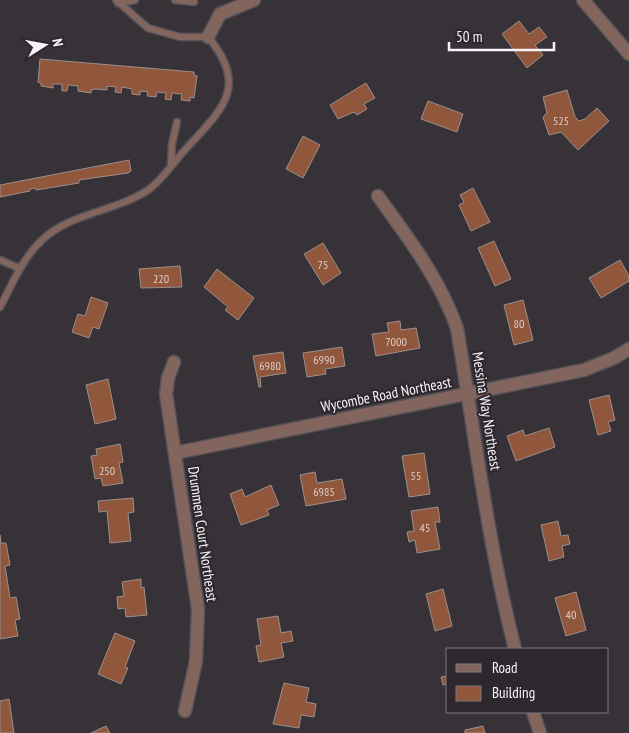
<svg xmlns="http://www.w3.org/2000/svg" width="629" height="733" font-family="'PT Sans Narrow',sans-serif">
	<style>
		.building { fill: #91573c; stroke: #9b908c }
		.lines { fill: none; stroke-linecap: round; stroke-linejoin: round }
		.lane-casing { stroke: #565057; stroke-width: 9 }
		.street-casing { stroke: #565057; stroke-width: 15 }
		.lane { stroke: #82665d; stroke-width: 6 }
		.street { stroke: #82665d; stroke-width: 12 }
		.labels { text-anchor: middle; dominant-baseline: central; stroke-width: 4; stroke-linejoin: round; paint-order: stroke }
		.number-label { font-size: 12px; fill: #deccc9 }
		.street-label { font-size: 15px; fill: #f7f3f8; stroke: #2d272e }
	</style>
	<rect width="100%" height="100%" fill="#373138"/>
	<!-- building -->
	<g class="building">
		<polygon points="519,21 529,34 539,27 547,37 535,45 543,55 527,68 502,34"/>
		<polygon points="40,59 194,72 194,75 197,76 194,98 190,97 190,101 181,100 182,94 172,93 171,100 165,99 166,93 157,92 156,97 147,96 148,92 140,91 140,95 132,94 132,89 122,87 121,93 115,92 116,87 107,86 107,90 95,89 91,90 91,93 78,91 78,86 68,85 67,91 62,91 62,84 53,84 53,88 41,86 41,83 38,82"/>
		<polygon points="366,83 375,98 364,104 367,109 357,115 354,112 338,119 330,105"/>
		<polygon points="567,90 575,117 579,121 585,119 597,108 609,121 578,150 561,132 549,135 543,117 547,113 543,97"/>
		<polygon points="428,101 463,114 457,132 421,119"/>
		<polygon points="303,136 320,145 303,178 286,169"/>
		<polygon points="129,160 131,171 128,173 79,180 79,183 36,190 35,188 30,189 30,191 0,197 0,185"/>
		<polygon points="473,188 490,222 471,231 459,205 464,202 460,195"/>
		<polygon points="494,241 511,279 495,286 478,248"/>
		<polygon points="323,243 341,273 323,285 304,254"/>
		<polygon points="620,260 629,276 629,281 601,298 589,278"/>
		<polygon points="180,266 182,287 141,288 139,269"/>
		<polygon points="217,269 254,298 238,320 225,310 228,307 204,287"/>
		<polygon points="91,297 108,303 99,329 93,327 89,338 72,332 78,314 85,316"/>
		<polygon points="523,300 533,340 514,345 504,305"/>
		<polygon points="400,321 401,330 416,328 420,348 376,356 372,334 389,332 387,323"/>
		<polygon points="342,347 345,366 325,369 326,374 307,377 303,353"/>
		<polygon points="283,352 286,373 260,377 261,387 259,387 253,356"/>
		<polygon points="108,379 116,419 95,424 86,385"/>
		<polygon points="609,395 615,420 608,422 611,431 598,435 589,400"/>
		<polygon points="549,428 555,447 516,461 507,436 523,430 525,436"/>
		<polygon points="120,444 123,462 119,463 123,483 103,486 101,478 95,479 91,456 97,455 96,449"/>
		<polygon points="424,453 430,494 409,497 402,456"/>
		<polygon points="315,472 317,483 342,479 346,499 306,506 300,475"/>
		<polygon points="271,485 279,505 267,510 269,515 241,525 230,494 242,489 245,497"/>
		<polygon points="133,498 134,512 128,513 131,541 110,543 107,511 99,512 98,501"/>
		<polygon points="438,507 440,522 435,522 440,549 417,553 415,540 409,542 407,532 414,531 411,511"/>
		<polygon points="558,521 561,536 568,535 570,544 562,546 564,557 549,561 541,525"/>
		<polygon points="0,535 1,543 6,543 10,565 5,566 10,598 16,597 20,619 15,620 18,636 0,639"/>
		<polygon points="141,579 141,588 144,587 147,615 126,617 125,608 118,609 117,597 124,596 122,582"/>
		<polygon points="443,589 452,626 435,631 426,594"/>
		<polygon points="576,592 586,630 566,636 555,598"/>
		<polygon points="278,616 281,633 291,631 293,641 281,643 284,657 259,662 256,646 261,645 257,619"/>
		<polygon points="115,633 135,641 125,667 128,668 121,684 98,674"/>
		<polygon points="448,676 448,684 443,685 441,677"/>
		<polygon points="284,683 309,688 306,702 316,704 314,717 301,715 299,728 273,724"/>
		<polygon points="9,699 14,733 0,733 0,701"/>
		<polygon points="106,726 110,733 91,733"/>
		<polygon points="483,726 485,733 465,733 465,730"/>
	</g>
	<g class="lines">
		<!-- lane casing -->
		<g class="lane-casing">
			<g id="lane">
				<polyline points="175,0 194,2"/>
				<polyline points="118,3 135,0"/>
				<polyline points="171,165 172,144 177,122"/>
				<polyline points="0,260 19,268"/>
				<path d="M 0,307 C 13,283 22,259 42,240 C 72,212 115,212 148,190 C 161,181 173,163 184,151 C 220,111 251,88 208,37 L 180,37 L 148,28 L 116,0"/>
			</g>
		</g>
		<!-- street casing -->
		<g class="street-casing">
			<g id="street">
				<polyline points="583,0 629,54"/>
				<polyline points="208,37 220,14 254,0"/>
				<path d="M 378,196 C 410,241 438,276 457,328 C 475,436 488,544 515,649"/>
				<polyline points="174,362 168,378 166,394 198,609 196,661 185,711"/>
				<polyline points="175,453 584,370 614,358 629,349"/>
				<polyline points="533,712 540,733"/>
			</g>
		</g>
		<!-- lane -->
		<use href="#lane" class="lane"/>
		<!-- street -->
		<use href="#street" class="street"/>
	</g>
	<g class="labels">
		<!-- number labels -->
		<g class="number-label">
			<text x="561" y="120">525</text>
			<text x="323" y="264">75</text>
			<text x="161" y="278">220</text>
			<text x="519" y="323">80</text>
			<text x="396" y="341">7000</text>
			<text x="324" y="359">6990</text>
			<text x="270" y="365">6980</text>
			<text x="107" y="470">250</text>
			<text x="416" y="475">55</text>
			<text x="324" y="491">6985</text>
			<text x="425" y="527">45</text>
			<text x="571" y="614">40</text>
		</g>
		<!-- street labels -->
		<g class="street-label">
			<text transform="translate(386 394) rotate(-11)">Wycombe Road Northeast</text>
			<text transform="translate(487 411) rotate(81)">Messina Way Northeast</text>
			<text transform="translate(203 534) rotate(82)">Drummen Court Northeast</text>
		</g>
	</g>
	<!-- legend -->
	<rect x="446" y="648" width="162" height="65" fill="#2d272e" stroke="#7e797f"/>
	<rect x="456" y="664" width="25" height="8" fill="#82665d" stroke="#7e797f"/>
	<text x="492" y="673" font-size="15" fill="#f7f3f8">Road</text>
	<rect x="456" y="686" width="25" height="15" fill="#91573c" stroke="#7e797f"/>
	<text x="492" y="698" font-size="15" fill="#f7f3f8">Building</text>
	<!-- north arrow -->
	<g transform="translate(45 45) rotate(79)" stroke="#2d272e" stroke-width="4" paint-order="stroke">
	<path d="M0-4L9 19L0 12L-9 19Z" fill="#f7f3f8"/>
	<text y="-8" font-size="14" font-weight="bold" text-anchor="middle" fill="#f7f3f8">N</text>
	</g>
	<!-- scale -->
	<path d="M449 42v8h105v-8" fill="none" stroke="#f7f3f8" stroke-width="2.5"/>
	<text x="456" y="42" font-size="15" fill="#f7f3f8" stroke="#2d272e" stroke-width="4" paint-order="stroke">50 m</text>
</svg>
